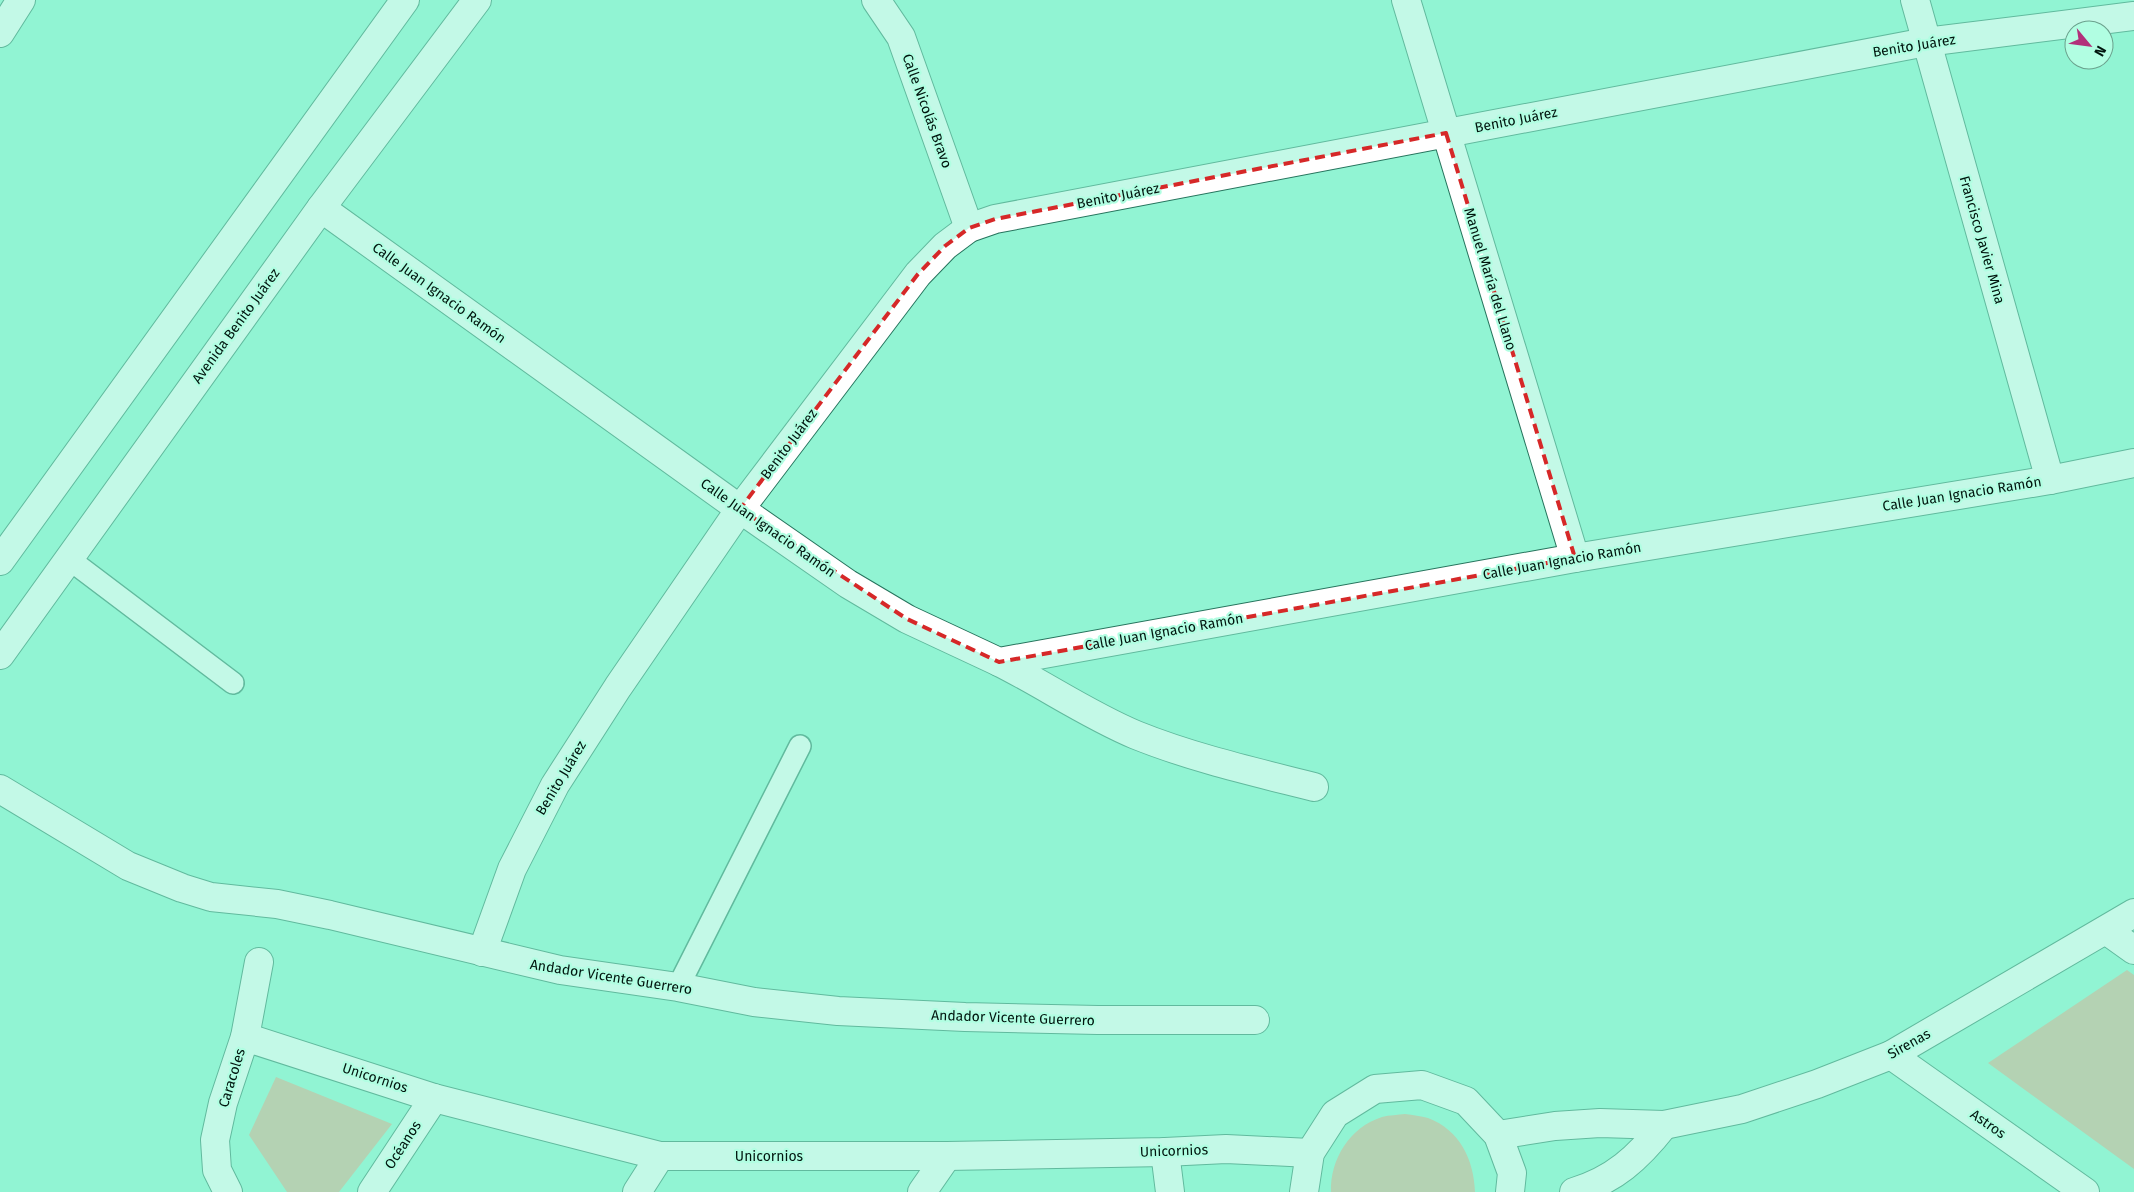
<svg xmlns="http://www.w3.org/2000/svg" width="2134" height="1192" font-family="'Fira Sans',sans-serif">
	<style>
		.green { fill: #dda98c }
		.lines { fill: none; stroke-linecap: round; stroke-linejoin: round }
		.service-casing { stroke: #26745d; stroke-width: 24 }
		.minor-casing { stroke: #26745d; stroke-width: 30 }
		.secondary-casing { stroke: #26745d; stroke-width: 30 }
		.service { stroke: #fff; stroke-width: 21 }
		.minor { stroke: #fff; stroke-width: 28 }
		.secondary { stroke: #fff; stroke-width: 28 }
		.marked { fill: none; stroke: #d62828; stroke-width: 4; stroke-dasharray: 10 6; stroke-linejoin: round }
		.labels { text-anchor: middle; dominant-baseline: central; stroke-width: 4.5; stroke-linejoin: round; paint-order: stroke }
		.street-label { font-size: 14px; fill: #01150e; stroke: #b1fee2 }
	</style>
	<rect width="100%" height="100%" fill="#91f4d3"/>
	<!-- green -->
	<g class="green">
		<polygon points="2127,970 2134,975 2134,1169 1988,1063"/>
		<polygon points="276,1077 392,1124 339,1192 287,1192 249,1135"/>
		<path d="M 1405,1114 C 1413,1115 1421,1116 1428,1118 C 1460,1130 1474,1160 1475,1192 L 1331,1192 C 1330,1159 1350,1127 1382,1117 C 1389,1115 1398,1115 1405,1114 Z"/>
	</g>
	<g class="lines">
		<!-- service casing -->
		<g class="service-casing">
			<g id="service">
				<polyline points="69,559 233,683"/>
				<polyline points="678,987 800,746"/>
			</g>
		</g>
		<!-- minor casing -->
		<g class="minor-casing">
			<g id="minor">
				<polyline points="876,0 901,37 969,228"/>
				<polyline points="1406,0 1575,558"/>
				<polyline points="1915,0 2050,480"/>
				<polyline points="0,33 21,0"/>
				<polyline points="321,208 740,509 848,584 907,619 999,662 1575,558 2050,480 2134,463"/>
				<path d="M 999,662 C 1045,685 1088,715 1136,735 C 1193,758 1255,772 1314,787"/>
				<polyline points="0,789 128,866 182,888 211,897 277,904 330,915 560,970 678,987 754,1002 838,1011 965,1017 1098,1020 1255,1020"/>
				<polyline points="2106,930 2134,950"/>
				<polyline points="482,952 512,869 555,785 618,687 740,509 918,274 945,246 969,228 995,219 1926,42 2134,16"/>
				<polyline points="245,1037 434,1098 660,1156 947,1156 1165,1152 1226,1149 1310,1153"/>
				<polyline points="1891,1055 2085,1192"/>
				<polyline points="1498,1135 1555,1126 1600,1123 1664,1125 1742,1109 1817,1084 1891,1055 2134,913"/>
				<polyline points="1165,1152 1170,1192"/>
				<polyline points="228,1192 217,1170 215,1140 223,1103 245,1037 259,962"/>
				<polyline points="372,1192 434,1098"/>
				<polyline points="637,1192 660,1156"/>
				<polyline points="922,1192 947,1156"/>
				<polyline points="1304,1192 1310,1153 1335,1114 1375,1089 1422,1085 1466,1101 1498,1135 1512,1173 1510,1192"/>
				<path d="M 1574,1192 C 1614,1180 1638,1158 1664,1125"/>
			</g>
		</g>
		<!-- secondary casing -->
		<g class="secondary-casing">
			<g id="secondary">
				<polyline points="0,561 405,0"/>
				<polyline points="0,655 321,208 477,0"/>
			</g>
		</g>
		<!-- service -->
		<use href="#service" class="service"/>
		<!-- minor -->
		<use href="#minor" class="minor"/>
		<!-- secondary -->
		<use href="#secondary" class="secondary"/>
	</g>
	<!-- marked area -->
	<path d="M0 0H2134V1192H0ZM 1446,133 L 1575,558 L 999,662 L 907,619 L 740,509 L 918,274 L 945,246 L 969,228 L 995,219 Z" fill="#91f4d3" fill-opacity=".55" fill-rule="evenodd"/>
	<path class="marked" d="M 1446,133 L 1575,558 L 999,662 L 907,619 L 740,509 L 918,274 L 945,246 L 969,228 L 995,219 Z"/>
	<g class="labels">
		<!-- street labels -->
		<g class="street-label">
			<text transform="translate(1914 46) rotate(-9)">Benito Juárez</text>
			<text transform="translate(927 111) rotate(70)">Calle Nicolás Bravo</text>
			<text transform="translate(1516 120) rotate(-11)">Benito Juárez</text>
			<text transform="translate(1118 196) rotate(-11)">Benito Juárez</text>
			<text transform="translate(1982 240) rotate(74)">Francisco Javier Mina</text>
			<text transform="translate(1490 279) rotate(73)">Manuel María del Llano</text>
			<text transform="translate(439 293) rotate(36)">Calle Juan Ignacio Ramón</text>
			<text transform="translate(236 326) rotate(-54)">Avenida Benito Juárez</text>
			<text transform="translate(789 444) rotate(-53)">Benito Juárez</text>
			<text transform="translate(1962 494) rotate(-9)">Calle Juan Ignacio Ramón</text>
			<text transform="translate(768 528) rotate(35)">Calle Juan Ignacio Ramón</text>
			<text transform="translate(1562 561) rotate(-10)">Calle Juan Ignacio Ramón</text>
			<text transform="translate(1164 632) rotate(-10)">Calle Juan Ignacio Ramón</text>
			<text transform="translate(561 778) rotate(-59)">Benito Juárez</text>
			<text transform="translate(611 977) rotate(9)">Andador Vicente Guerrero</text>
			<text transform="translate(1013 1018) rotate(2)">Andador Vicente Guerrero</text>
			<text transform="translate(1909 1044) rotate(-29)">Sirenas</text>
			<text transform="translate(232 1078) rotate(-73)">Caracoles</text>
			<text transform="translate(375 1078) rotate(18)">Unicornios</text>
			<text transform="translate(1988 1124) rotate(35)">Astros</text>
			<text transform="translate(403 1145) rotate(-57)">Océanos</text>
			<text transform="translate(1174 1151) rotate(-2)">Unicornios</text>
			<text x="769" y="1156">Unicornios</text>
		</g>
	</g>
	<!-- north arrow -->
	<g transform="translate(2089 45) rotate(119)"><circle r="24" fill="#b1fee2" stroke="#6ba18d"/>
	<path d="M0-4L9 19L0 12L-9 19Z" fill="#b2307a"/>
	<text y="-8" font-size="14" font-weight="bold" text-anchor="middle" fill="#01150e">N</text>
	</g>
</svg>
